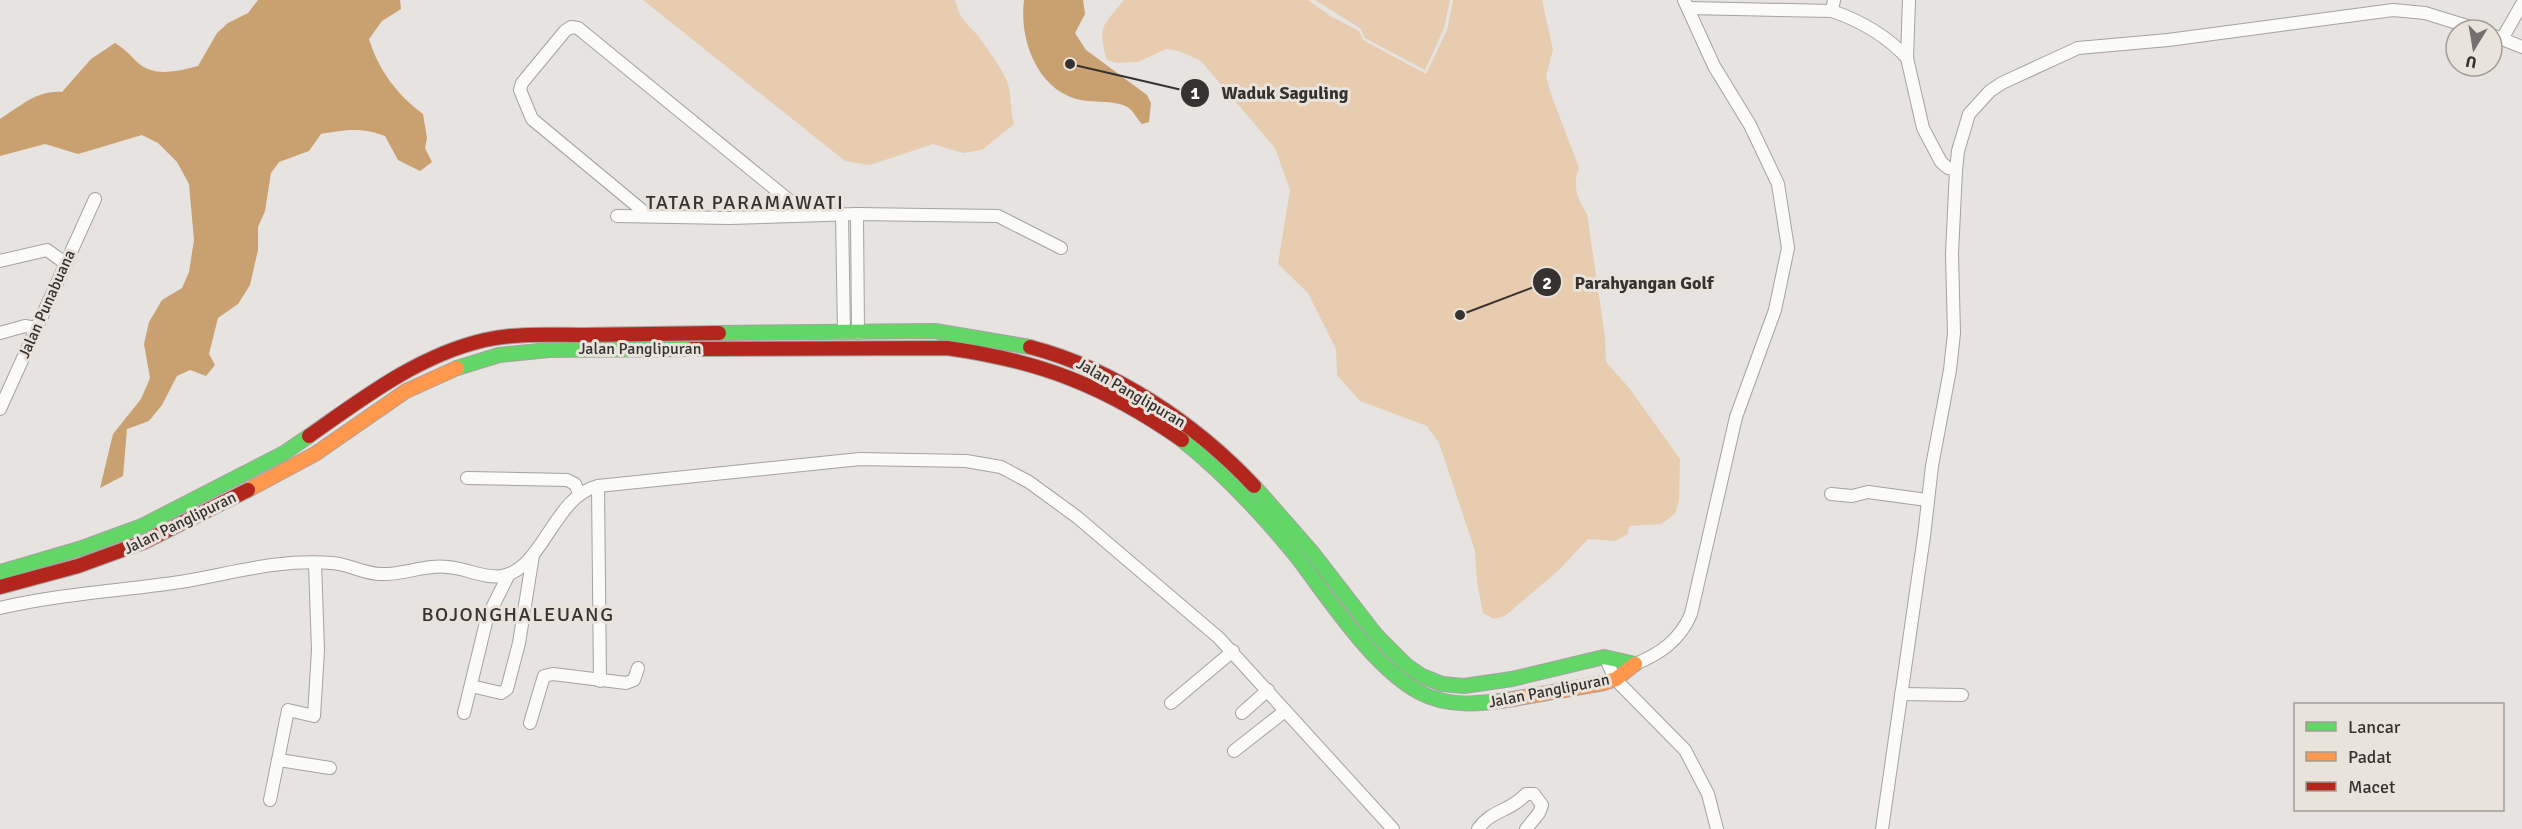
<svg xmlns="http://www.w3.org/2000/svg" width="2522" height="829" font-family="Signika,sans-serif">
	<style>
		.green { fill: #e7ccaf }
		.water { fill: #c9a171 }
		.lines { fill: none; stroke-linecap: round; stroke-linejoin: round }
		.street-casing { stroke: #a5a2a0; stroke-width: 14 }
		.fast-casing { stroke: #a5a2a0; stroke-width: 16 }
		.slow-casing { stroke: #a5a2a0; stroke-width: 16 }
		.jam-casing { stroke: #a5a2a0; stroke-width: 16 }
		.street { stroke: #fbfbfa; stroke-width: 12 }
		.fast { stroke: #63d668; stroke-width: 14 }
		.slow { stroke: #ff974d; stroke-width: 14 }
		.jam { stroke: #b3261e; stroke-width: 14 }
		.labels { text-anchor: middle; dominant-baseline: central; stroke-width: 6; stroke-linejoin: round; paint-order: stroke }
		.street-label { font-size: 16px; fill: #35322f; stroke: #eae3dc }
		.quarter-label { font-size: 20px; letter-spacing: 1.5px; fill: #35322f; stroke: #eae3dc }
		.leader { fill: none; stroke: #35322f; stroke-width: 2 }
		.callout-dot { fill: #35322f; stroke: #eae3dc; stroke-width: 2 }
		.mark-label { font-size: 18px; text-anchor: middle; font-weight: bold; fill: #fff }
		.callout-label { font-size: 18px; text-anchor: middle; font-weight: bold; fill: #35322f; stroke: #eae3dc; stroke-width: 6; stroke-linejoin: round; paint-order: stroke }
	</style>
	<rect width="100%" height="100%" fill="#e6e3e0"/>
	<!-- green -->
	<g class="green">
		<path d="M 643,0 L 954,0 L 956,2 C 960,21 967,22 978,36 C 985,45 1000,66 1004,75 C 1013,91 1009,107 1014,124 L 982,150 L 963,153 L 933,144 L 870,165 L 845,161 Z"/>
		<path d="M 1124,0 L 1308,0 L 1332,17 L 1359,31 L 1363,40 L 1426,74 L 1447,30 L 1453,0 L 1542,0 L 1553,50 L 1546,76 L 1551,94 L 1579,168 C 1572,185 1577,199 1587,214 L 1605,337 L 1606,362 L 1630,389 L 1680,459 L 1679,500 L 1675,514 L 1661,524 L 1629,526 L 1628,534 L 1615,541 L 1588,539 L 1560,569 L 1505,616 L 1494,619 L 1483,613 L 1477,582 L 1475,551 L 1439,443 L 1427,426 L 1360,401 L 1337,375 L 1336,349 L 1308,293 L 1278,264 L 1290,190 L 1275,148 L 1201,61 L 1179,51 L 1166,49 L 1138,62 L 1117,63 L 1107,60 C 1097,26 1103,26 1124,0 Z"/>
		<polygon points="1315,0 1450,0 1444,28 1425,70 1365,38 1360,28"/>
	</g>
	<!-- water -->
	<g class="water">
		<path d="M 258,0 L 400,0 L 401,9 L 382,21 L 369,39 C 378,69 397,95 423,114 L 427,138 L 425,148 L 432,162 L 420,171 L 398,160 L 385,136 C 360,127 346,130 321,134 L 309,151 L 279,162 L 271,173 L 265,211 L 258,227 L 258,250 L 250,285 L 238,304 L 218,318 L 209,354 L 215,365 L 206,376 L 190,370 L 177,376 L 162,405 L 149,421 L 127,429 L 123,476 L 100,488 L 113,434 L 141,399 L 150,378 L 144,344 L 149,322 L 162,300 L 182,288 L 189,272 L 194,240 L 189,184 L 177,162 L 158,143 L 142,135 L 78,154 L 45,144 L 0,156 L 0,119 C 21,106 37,90 62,92 L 91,59 L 115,43 C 126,50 129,54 137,62 C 154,78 179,71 198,66 L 217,33 L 228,23 L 248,13 Z"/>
		<path d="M 1024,0 L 1083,0 L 1085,14 L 1075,33 L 1086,50 L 1147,95 L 1151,103 L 1149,122 L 1142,124 C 1135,117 1133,108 1123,105 C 1108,100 1091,103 1076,99 C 1036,87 1019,38 1024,0 Z"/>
	</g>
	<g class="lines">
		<!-- street casing -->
		<g class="street-casing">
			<g id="street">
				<path d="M 1834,0 L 1832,11 C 1861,21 1886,35 1907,58"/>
				<polyline points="1909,0 1907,58 1923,128 1941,162 1948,168 1956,170"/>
				<polyline points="1688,8 1832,11"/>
				<polyline points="2492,35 2522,47"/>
				<polyline points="2502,39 2522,4"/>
				<polyline points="842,214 844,333"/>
				<polyline points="857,214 858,333"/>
				<polyline points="617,216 730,218 857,214 998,216 1061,248"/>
				<polyline points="649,216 532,119 520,90 522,83 565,31 571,27 578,28 807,215"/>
				<polyline points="0,261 47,250 65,263"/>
				<polyline points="0,333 25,326 36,328"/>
				<polyline points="0,409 95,199"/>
				<polyline points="467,478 567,480 575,484 579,493"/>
				<polyline points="598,486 600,681"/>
				<polyline points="1831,494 1852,496 1868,492 1927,500"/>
				<path d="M 0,608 C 59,594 120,591 180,582 C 234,573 276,559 332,563 C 349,564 364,574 381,574 C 404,575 425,564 448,567 C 465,568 485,579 502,576 C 543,569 554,496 598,486 L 860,459 L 966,461 L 1001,467 L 1029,482 L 1077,517 L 1219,638 L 1393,829"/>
				<polyline points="1605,657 1615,679 1685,750 1708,794 1717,829"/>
				<path d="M 1635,664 C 1660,654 1680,640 1691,614 L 1736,417 L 1775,310 L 1788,248 L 1778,184 L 1750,125 L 1714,66 L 1684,0"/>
				<polyline points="471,686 501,693 507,689 519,643 533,555"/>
				<polyline points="1901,694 1962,695"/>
				<polyline points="1171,703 1233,651"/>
				<polyline points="464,713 487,618 509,574"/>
				<polyline points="1242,713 1268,690"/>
				<polyline points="530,723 544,676 553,674 626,683 634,680 638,668"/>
				<polyline points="1234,751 1285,711"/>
				<polyline points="279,760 330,768"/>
				<polyline points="270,800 288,710 314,716 318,650 315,563"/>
				<path d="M 1478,829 C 1492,809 1510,812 1526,794 L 1534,794 L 1542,805 L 1539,813 L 1526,829"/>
				<polyline points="1882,829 1924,536 1932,466 1950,370 1954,333 1952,254 1956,170 1958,151 1969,114 1990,91 2002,83 2078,48 2168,40 2393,10 2425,13 2480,30"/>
			</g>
		</g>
		<!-- fast casing -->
		<g class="fast-casing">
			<g id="fast">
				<polyline points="719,333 935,331 1030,347"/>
				<polyline points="457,368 499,355 549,350 692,349"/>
				<path d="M 1182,440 C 1226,475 1262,514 1297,557 C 1329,599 1373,667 1419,692 C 1448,708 1481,704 1513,699"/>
				<polyline points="1254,486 1311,551 1376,635 1406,665 1422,676 1442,684 1464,686 1512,679 1604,657 1635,664"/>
				<polyline points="0,572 79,549 142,526 284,453 309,436"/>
			</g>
		</g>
		<!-- slow casing -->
		<g class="slow-casing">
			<g id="slow">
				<polyline points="248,490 315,454 406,391 457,368"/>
				<polyline points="1513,699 1604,683 1616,679 1635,664"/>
			</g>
		</g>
		<!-- jam casing -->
		<g class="jam-casing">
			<g id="jam">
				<path d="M 1030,347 C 1114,369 1195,423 1254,486"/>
				<path d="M 692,349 L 947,348 C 1040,361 1105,386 1182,440"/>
				<path d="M 309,436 C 363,398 419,355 485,340 C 516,333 550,335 581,335 C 627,334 673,334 719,333"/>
				<polyline points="0,587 78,566 144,542 248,490"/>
			</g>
		</g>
		<!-- street -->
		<use href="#street" class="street"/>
		<!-- fast -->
		<use href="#fast" class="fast"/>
		<!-- slow -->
		<use href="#slow" class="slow"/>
		<!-- jam -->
		<use href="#jam" class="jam"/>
	</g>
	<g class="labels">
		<!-- street labels -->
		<g class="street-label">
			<text transform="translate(47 304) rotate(-66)">Jalan Punabuana</text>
			<text x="640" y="349">Jalan Panglipuran</text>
			<text transform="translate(1131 393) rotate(30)">Jalan Panglipuran</text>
			<text transform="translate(180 523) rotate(-26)">Jalan Panglipuran</text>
			<text transform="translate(1549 691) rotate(-11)">Jalan Panglipuran</text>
		</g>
		<!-- quarter labels -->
		<g class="quarter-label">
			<text x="745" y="202">TATAR PARAMAWATI</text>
			<text x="518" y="614">BOJONGHALEUANG</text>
		</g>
	</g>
	<!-- callouts -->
	<path class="leader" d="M1070 64L1195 93M1460 315L1547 282"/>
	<g class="callout-dot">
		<circle cx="1070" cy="64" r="6"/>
		<circle cx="1460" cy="315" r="6"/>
		<circle cx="1195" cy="93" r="15"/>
		<circle cx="1547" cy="282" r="15"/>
	</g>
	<g class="mark-label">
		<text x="1195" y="99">1</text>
		<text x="1547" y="289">2</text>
	</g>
	<g class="callout-label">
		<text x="1285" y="99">Waduk Saguling</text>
		<text x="1644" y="289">Parahyangan Golf</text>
	</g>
	<!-- legend -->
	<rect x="2294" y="703" width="210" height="108" fill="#eae3dc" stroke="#a29c97" stroke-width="1.5"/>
	<rect x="2306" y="722" width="30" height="9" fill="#63d668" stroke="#a29c97" stroke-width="1.5"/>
	<text x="2348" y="733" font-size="18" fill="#35322f">Lancar</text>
	<rect x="2306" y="752" width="30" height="9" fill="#ff974d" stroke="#a29c97" stroke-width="1.5"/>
	<text x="2348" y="763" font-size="18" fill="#35322f">Padat</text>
	<rect x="2306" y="782" width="30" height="9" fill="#b3261e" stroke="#a29c97" stroke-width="1.5"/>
	<text x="2348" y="793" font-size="18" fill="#35322f">Macet</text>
	<!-- north arrow -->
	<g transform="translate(2474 48) rotate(191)"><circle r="28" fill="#eae3dc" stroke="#a29c97" stroke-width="1.5"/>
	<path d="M0-4.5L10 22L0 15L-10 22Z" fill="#73706d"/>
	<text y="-9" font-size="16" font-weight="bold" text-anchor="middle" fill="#35322f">U</text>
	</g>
</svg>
